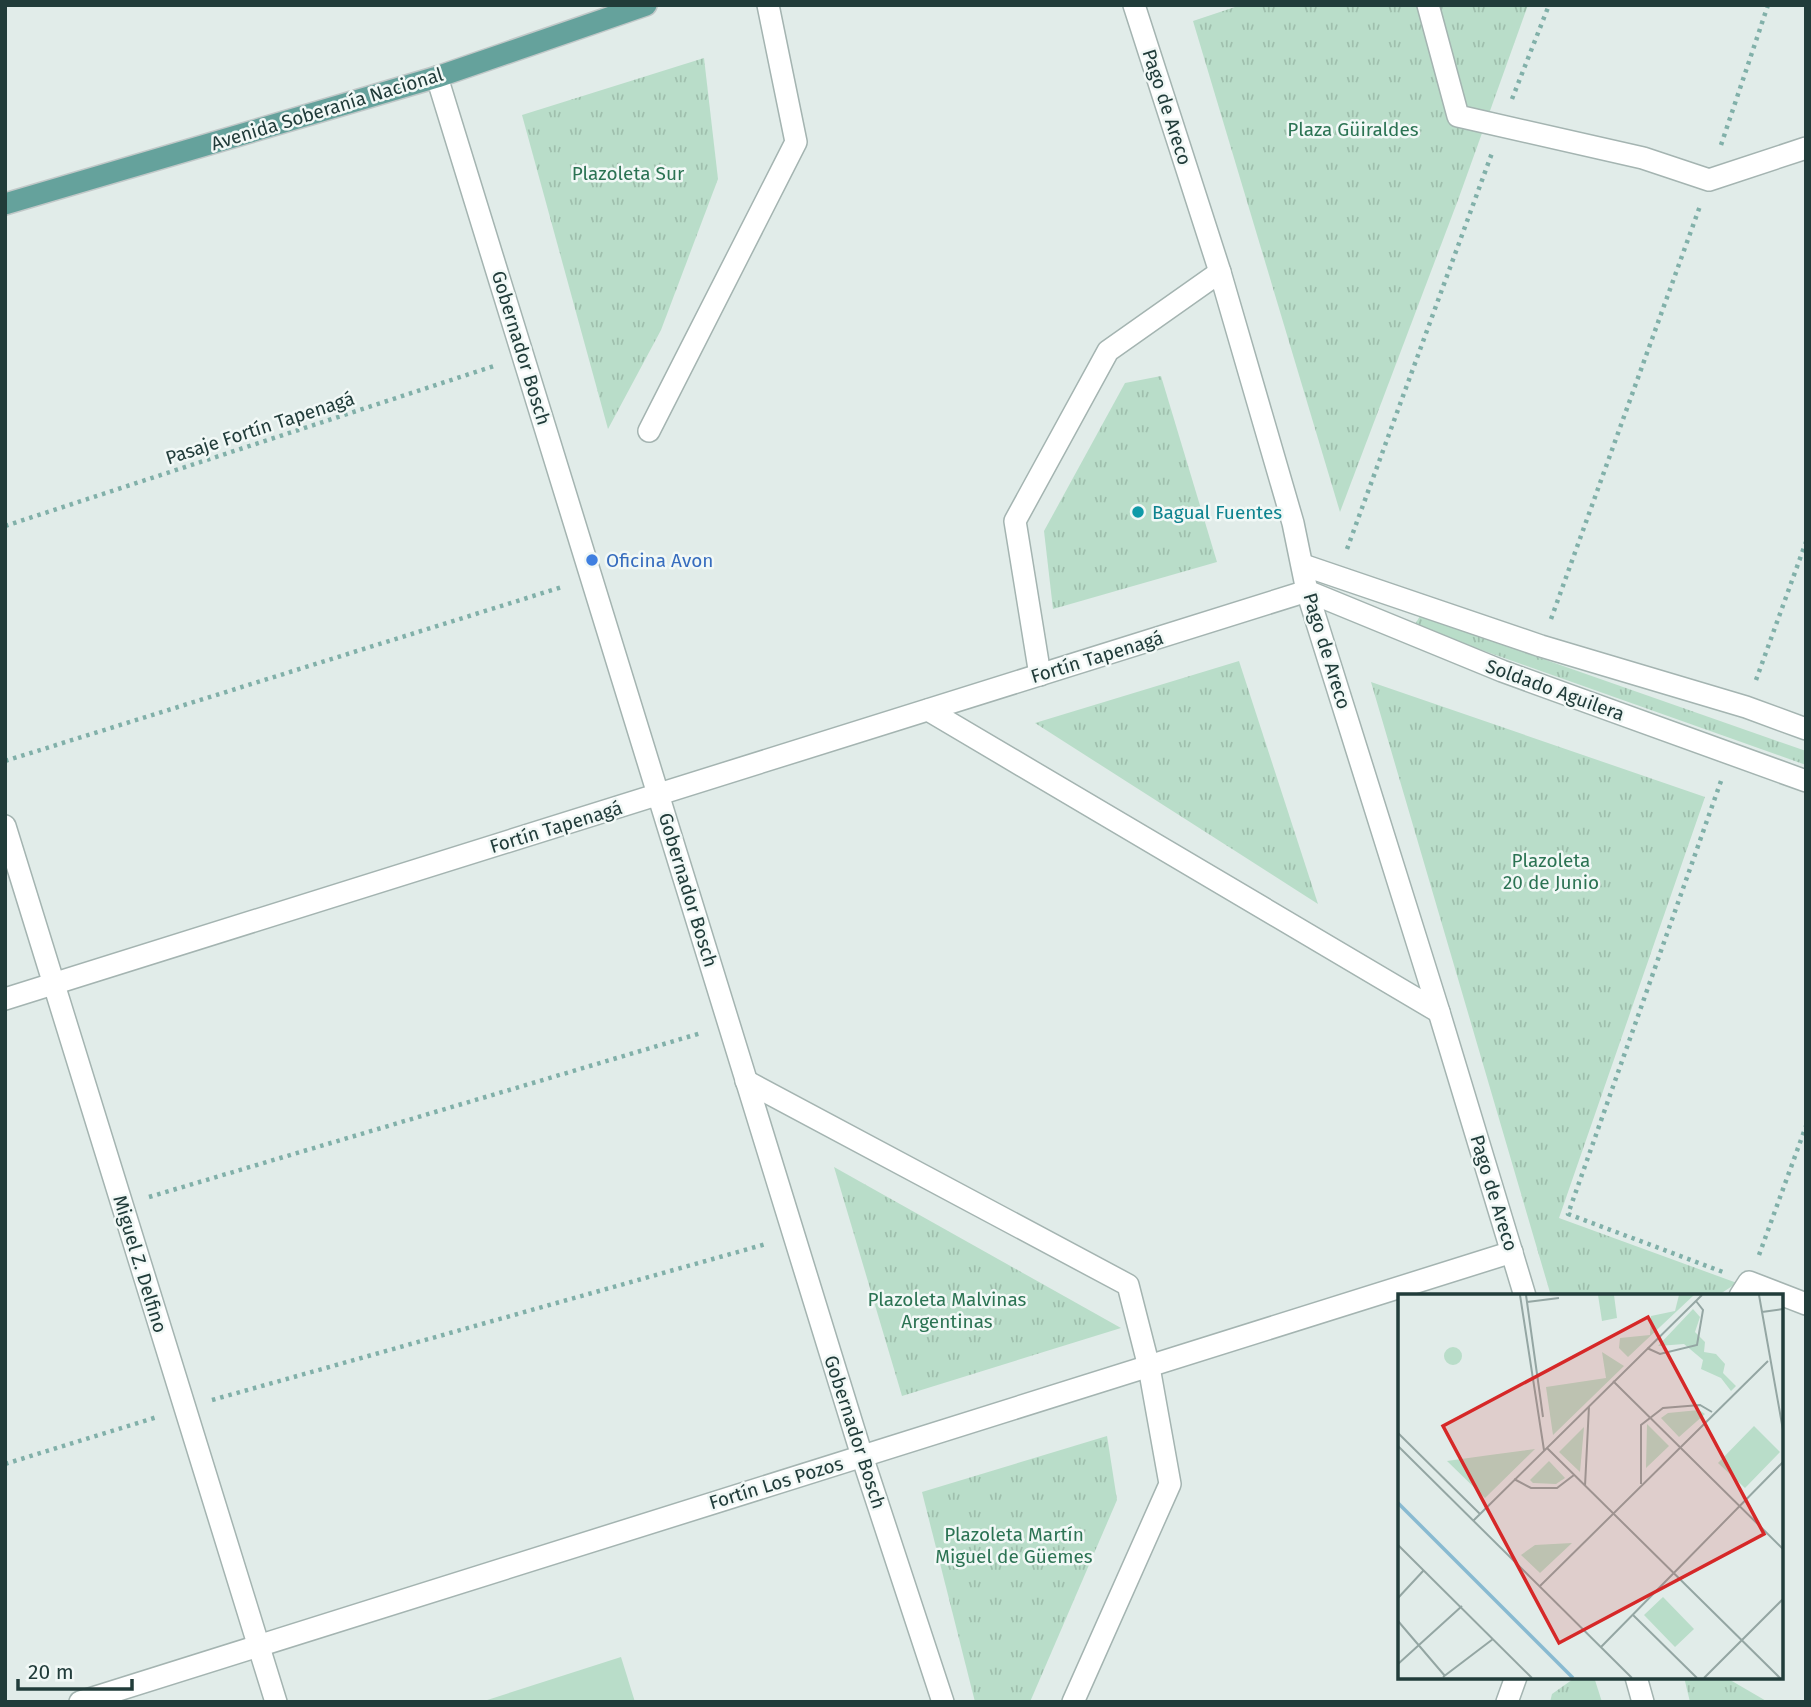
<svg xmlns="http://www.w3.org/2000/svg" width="1811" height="1707" font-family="'Fira Sans',sans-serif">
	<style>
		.park { fill: url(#park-tufts) }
		.garden { fill: #b9ddc9 }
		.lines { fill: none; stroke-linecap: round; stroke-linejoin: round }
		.minor-casing { stroke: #a4b4b1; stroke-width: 24 }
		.major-casing { stroke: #c1c8c8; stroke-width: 24 }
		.path { stroke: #81b0a9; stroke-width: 4.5; stroke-dasharray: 3.5 5; stroke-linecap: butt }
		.minor { stroke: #fff; stroke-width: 21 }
		.major { stroke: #65a29c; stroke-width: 21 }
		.culture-dot { fill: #0f9aa8; stroke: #f1f8f6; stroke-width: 2.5 }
		.shop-dot { fill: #3f7fe0; stroke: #f1f8f6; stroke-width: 2.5 }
		.labels { text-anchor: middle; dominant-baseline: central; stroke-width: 5; stroke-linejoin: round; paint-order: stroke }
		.street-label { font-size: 19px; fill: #213c3a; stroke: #f1f8f6 }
		.park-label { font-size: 19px; fill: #2b7353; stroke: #f1f8f6 }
		.culture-label { font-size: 19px; fill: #0d838f; stroke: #f1f8f6; text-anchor: start }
		.shop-label { font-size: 19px; fill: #366cbe; stroke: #f1f8f6; text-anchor: start }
		.inset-river { fill: none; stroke: #88bad1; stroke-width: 3.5 }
		.inset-road { fill: none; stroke: #94a6a3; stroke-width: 2 }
		.view { fill: #d62828; fill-opacity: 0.15; stroke: #d62828; stroke-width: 3.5 }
		.inset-edge { fill: none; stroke: #213c3a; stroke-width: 3.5 }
	</style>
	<defs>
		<pattern id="park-tufts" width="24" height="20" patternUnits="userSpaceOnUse" patternTransform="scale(1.75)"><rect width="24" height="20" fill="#b9ddc9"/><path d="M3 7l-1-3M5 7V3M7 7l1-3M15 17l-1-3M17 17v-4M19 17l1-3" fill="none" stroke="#9fbfad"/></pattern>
	</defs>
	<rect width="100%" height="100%" fill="#e1ece9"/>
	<!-- park -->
	<g class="park">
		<polygon points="1241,5 1528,5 1458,200 1340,512 1193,21"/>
		<polygon points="704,58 718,179 661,330 608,429 522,115"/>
		<polygon points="1161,376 1217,562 1053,609 1044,531 1125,383"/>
		<polygon points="1420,616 1806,751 1806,765 1414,626"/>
		<polygon points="1239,661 1318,904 1035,723"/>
		<polygon points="1371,682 1705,797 1559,1218 1737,1283 1717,1296 1551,1296"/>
		<polygon points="834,1167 1121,1328 902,1396"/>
		<polygon points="1107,1436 1117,1500 1030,1702 975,1702 922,1492"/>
		<polygon points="1576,1677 1594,1677 1602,1702 1550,1702 1552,1694"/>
		<polygon points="1684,1677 1725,1677 1768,1702 1690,1702"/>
	</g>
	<!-- garden -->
	<polygon class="garden" points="621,1657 635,1702 481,1702"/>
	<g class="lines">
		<!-- minor casing -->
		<g class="minor-casing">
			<g id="minor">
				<polyline points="1134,5 1220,272 1293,523 1307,591 1439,1012 1525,1296"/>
				<polyline points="1428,5 1458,116 1643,158 1709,180 1806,148"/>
				<polyline points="437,77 862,1456 943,1702"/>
				<polyline points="649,431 796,142 768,5"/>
				<polyline points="1303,565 1541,646 1746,707 1806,729"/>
				<polyline points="1307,591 1502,671 1806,781"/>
				<polyline points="1040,675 1015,521 1108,351 1220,272"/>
				<polyline points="928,710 1439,1012"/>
				<polyline points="5,826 276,1702"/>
				<polyline points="5,999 1307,591"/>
				<polyline points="746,1081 1128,1285 1149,1367 1170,1484 1073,1702"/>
				<polyline points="1740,1296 1749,1282 1806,1304"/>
				<polyline points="1636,1677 1643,1702"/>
				<polyline points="80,1702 1512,1252"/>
				<polyline points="1507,1702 1516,1677"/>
			</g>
		</g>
		<!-- major casing -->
		<g class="major-casing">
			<polyline id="major" points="5,204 437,77 646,5"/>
		</g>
		<!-- path -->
		<g class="path">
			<polyline points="1512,99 1549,5"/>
			<polyline points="1721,145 1768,5"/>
			<polyline points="5,526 497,365"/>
			<polyline points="1347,549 1492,153"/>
			<polyline points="1551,619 1700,206"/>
			<polyline points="1756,680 1806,542"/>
			<polyline points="5,761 562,587"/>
			<polyline points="1721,781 1568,1214 1723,1272"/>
			<polyline points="149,1197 701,1033"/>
			<polyline points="1759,1255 1806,1126"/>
			<polyline points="212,1400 766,1244"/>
			<polyline points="5,1464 157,1417"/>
		</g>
		<!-- minor -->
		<use href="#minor" class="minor"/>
		<!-- major -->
		<use href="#major" class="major"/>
	</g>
	<!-- markers -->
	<circle class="culture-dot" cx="1138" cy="512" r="7"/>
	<circle class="shop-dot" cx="592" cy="560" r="7"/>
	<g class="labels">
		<!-- street labels -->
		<g class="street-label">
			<text transform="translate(1167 107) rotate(72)">Pago de Areco</text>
			<text transform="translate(327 109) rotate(-17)">Avenida Soberanía Nacional</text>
			<text transform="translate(521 348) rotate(73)">Gobernador Bosch</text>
			<text transform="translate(260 428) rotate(-18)">Pasaje Fortín Tapenagá</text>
			<text transform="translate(1327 651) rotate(73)">Pago de Areco</text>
			<text transform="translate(1097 657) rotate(-17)">Fortín Tapenagá</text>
			<text transform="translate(1555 690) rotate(20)">Soldado Aguilera</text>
			<text transform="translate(556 827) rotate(-17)">Fortín Tapenagá</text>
			<text transform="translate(688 890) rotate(73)">Gobernador Bosch</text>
			<text transform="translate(1494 1193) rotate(73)">Pago de Areco</text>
			<text transform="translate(140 1264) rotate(73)">Miguel Z. Delfino</text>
			<text transform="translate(855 1432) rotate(72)">Gobernador Bosch</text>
			<text transform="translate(776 1483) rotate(-17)">Fortín Los Pozos</text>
		</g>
		<!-- park labels -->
		<g class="park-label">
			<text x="1353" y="129">Plaza Güiraldes</text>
			<text x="628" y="173">Plazoleta Sur</text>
			<text x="1551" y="860">Plazoleta<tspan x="1551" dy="22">20 de Junio</tspan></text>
			<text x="947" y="1299">Plazoleta Malvinas<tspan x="947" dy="22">Argentinas</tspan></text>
			<text x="1014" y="1534">Plazoleta Martín<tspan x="1014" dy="22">Miguel de Güemes</tspan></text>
		</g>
		<!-- culture labels -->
		<g class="culture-label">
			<text x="1152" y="512">Bagual Fuentes</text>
		</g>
		<!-- shop labels -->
		<g class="shop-label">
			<text x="606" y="560">Oficina Avon</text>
		</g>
	</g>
	<!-- overview -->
	<g transform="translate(1398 1294)">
		<rect width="385" height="385" fill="#e1ece9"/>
		<path d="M 200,1 L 216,1 L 219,24 L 204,27 ZM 281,1 L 296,1 L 230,63 L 221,54 L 222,44 L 252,41 L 253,22 L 277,17 ZM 295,15 L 302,23 L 297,38 L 307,48 L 306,58 L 318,60 L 327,70 L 325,79 L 338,92 L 333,97 L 323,84 L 303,75 L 305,66 L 286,50 L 260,52 ZM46 62a9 9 0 1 1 18 0a9 9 0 1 1-18 0ZM 204,58 L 226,72 L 155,141 L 148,93 L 208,84 ZM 301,116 L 307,120 L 281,143 L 263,124 L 270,119 ZM 249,130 L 271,152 L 248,174 ZM 186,133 L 182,178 L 161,158 ZM 137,155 L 87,204 L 49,167 L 92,161 ZM 151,167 L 167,184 L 158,190 L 135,189 L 132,186 ZM 174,249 L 142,279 L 123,261 L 137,251 Z" fill="#b9ddc9"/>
		<path d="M 356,132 L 382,158 L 347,194 L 320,169 ZM 265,303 L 296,335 L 277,353 L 246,321 Z" fill="#b9ddc9"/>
		<path class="inset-river" d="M 0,209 L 175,384"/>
		<path class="inset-road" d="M 122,1 L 146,156M 128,1 L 145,123M 361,1 L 385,136M 129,8 L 161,4M 364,18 L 385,15M 249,54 L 262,60 L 299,51 L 305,16 L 298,7M 215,87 L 385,255M 0,139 L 82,220M 0,152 L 234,384M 149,154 L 382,384M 116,185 L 133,194 L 159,194 L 176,181M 243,190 L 243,131 L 265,114 L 302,111 L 314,118M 187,192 L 191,112M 75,227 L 304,1M 0,251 L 134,384M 142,292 L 370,67M 0,304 L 26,276M 235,321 L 299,384M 0,327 L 47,382M 203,353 L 385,168M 0,370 L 64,312M 45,383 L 95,345M 306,384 L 385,305"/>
		<path class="view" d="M 250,23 L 366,240 L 161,349 L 45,132 Z"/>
		<rect width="385" height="385" class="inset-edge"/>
	</g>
	<!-- border -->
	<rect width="1811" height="1707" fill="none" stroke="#213c3a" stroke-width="14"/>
	<!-- scale -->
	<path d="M18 1679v10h114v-10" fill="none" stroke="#213c3a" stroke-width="3.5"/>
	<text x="28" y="1679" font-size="21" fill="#213c3a" stroke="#f1f8f6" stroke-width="5" paint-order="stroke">20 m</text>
</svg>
